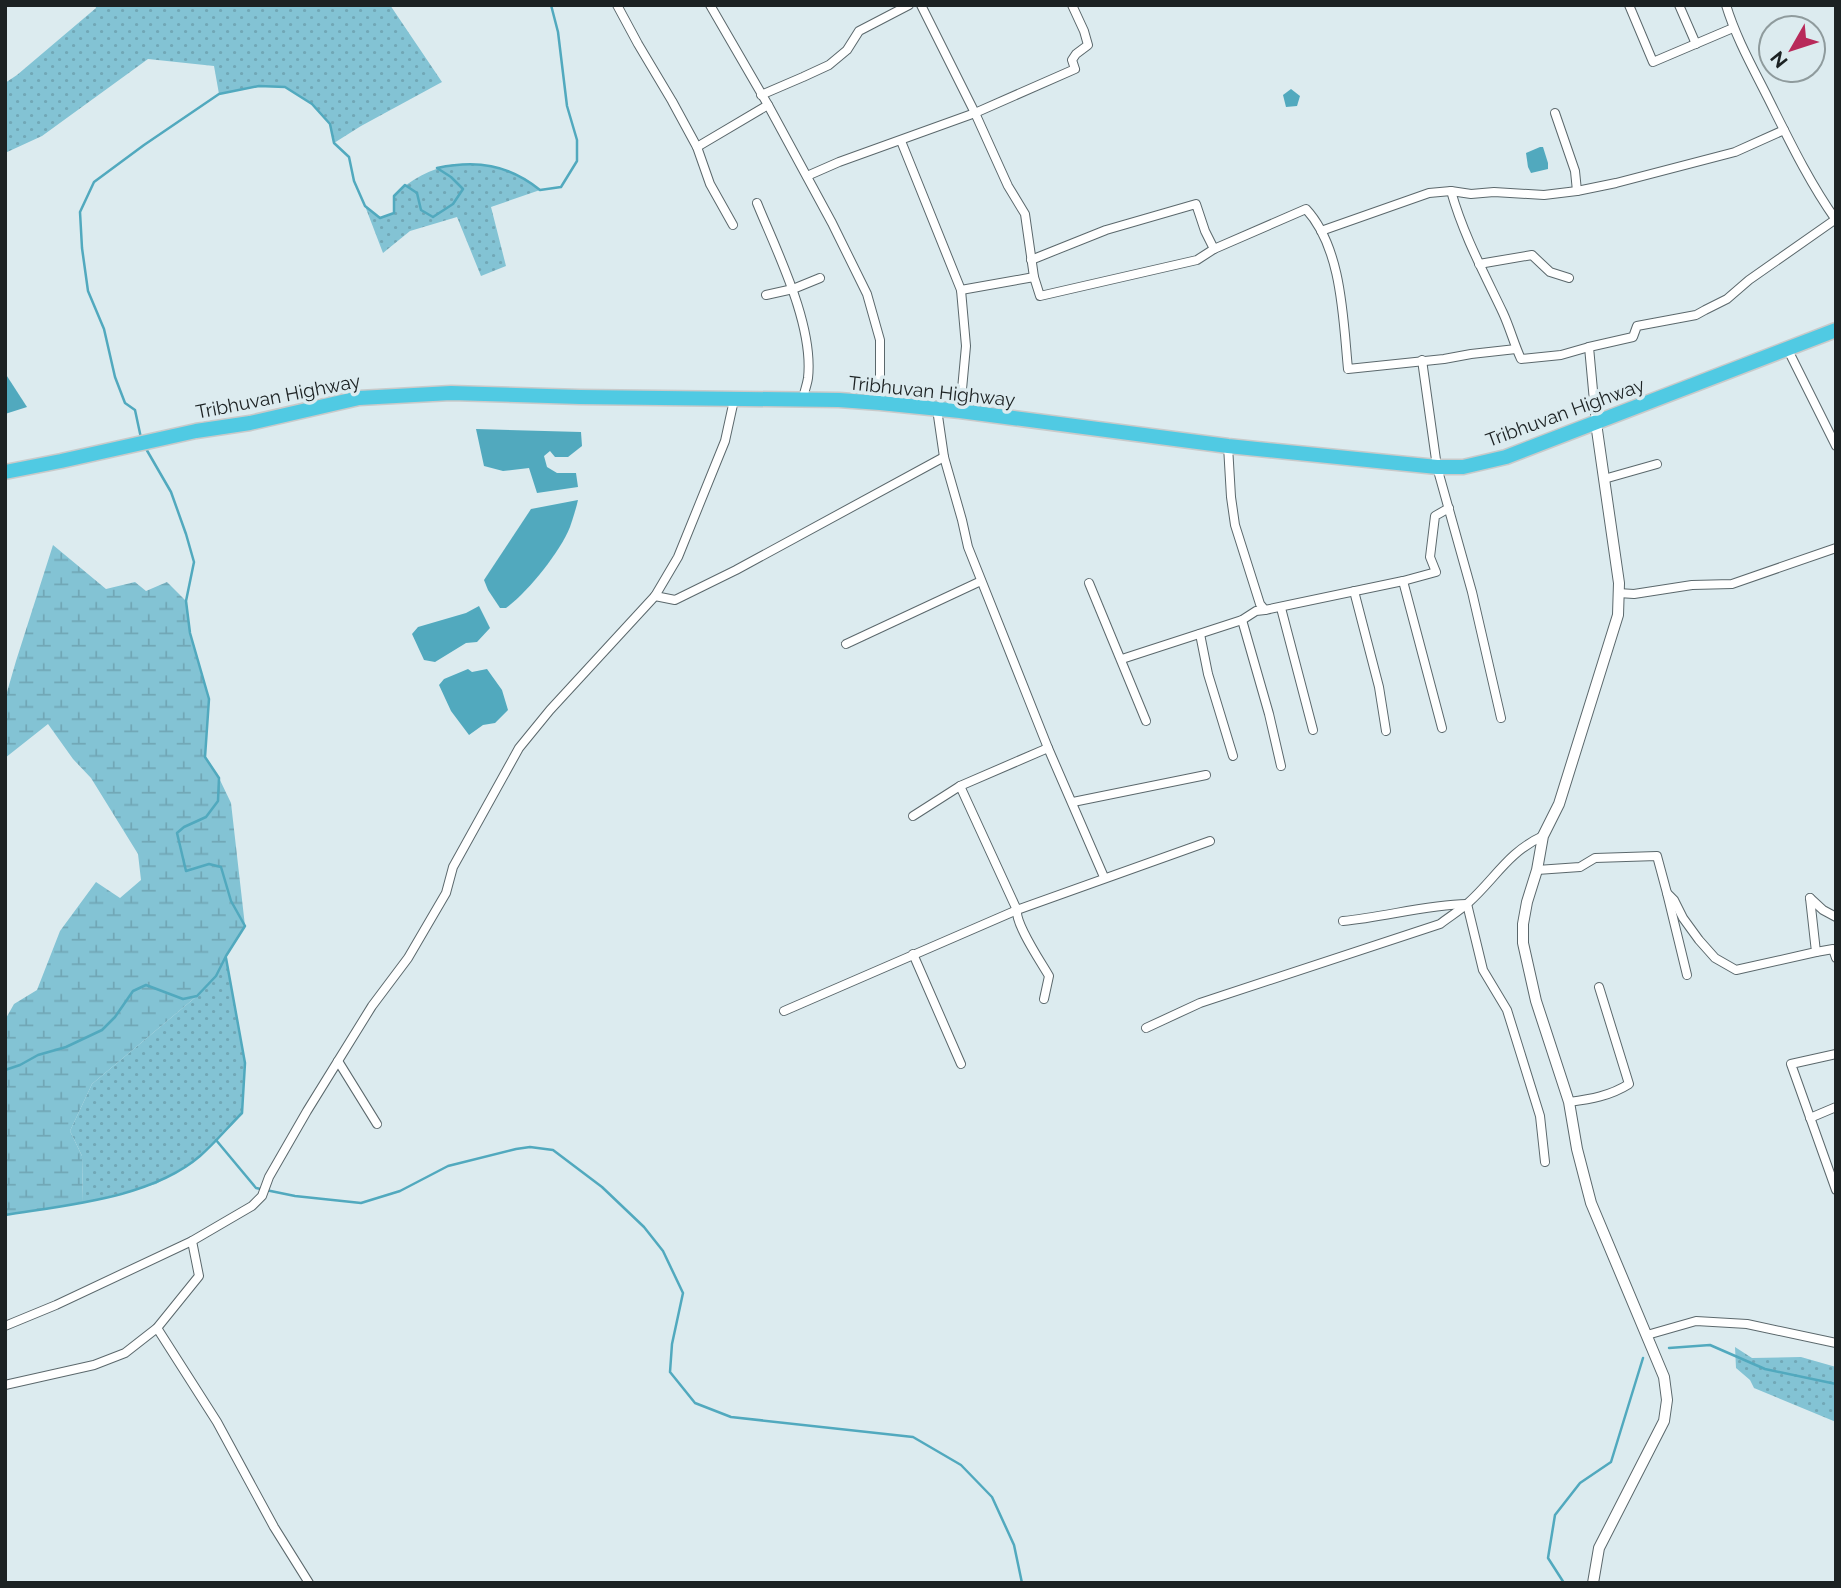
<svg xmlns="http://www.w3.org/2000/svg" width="1841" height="1588" font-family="Raleway,sans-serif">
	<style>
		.grass { fill: url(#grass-dots) }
		.wetland { fill: url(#wetland-marsh) }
		.water { fill: #51a9be }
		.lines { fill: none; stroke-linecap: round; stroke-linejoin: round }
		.stream { stroke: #51a9be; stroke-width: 2.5 }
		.minor-casing { stroke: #5b686c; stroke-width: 10 }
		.tertiary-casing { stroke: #5b686c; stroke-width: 12 }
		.trunk-casing { stroke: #c9caca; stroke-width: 17 }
		.minor { stroke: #fff; stroke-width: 8 }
		.tertiary { stroke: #fff; stroke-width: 10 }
		.trunk { stroke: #50cae3; stroke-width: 14 }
		.labels { text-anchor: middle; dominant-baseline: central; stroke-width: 7; stroke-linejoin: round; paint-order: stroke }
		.street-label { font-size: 19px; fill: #1c2223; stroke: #dcebef }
	</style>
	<defs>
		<pattern id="grass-dots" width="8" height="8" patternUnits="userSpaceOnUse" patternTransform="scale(1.75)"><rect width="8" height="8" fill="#83c3d4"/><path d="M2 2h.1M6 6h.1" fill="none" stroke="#71a7b6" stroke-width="1.8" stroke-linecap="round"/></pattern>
		<pattern id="wetland-marsh" width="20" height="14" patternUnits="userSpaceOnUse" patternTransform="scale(1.75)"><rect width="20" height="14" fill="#83c3d4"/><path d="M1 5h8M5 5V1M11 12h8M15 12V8" fill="none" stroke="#71a7b6"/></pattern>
	</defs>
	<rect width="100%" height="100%" fill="#dcebef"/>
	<!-- grass -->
	<g class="grass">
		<polygon points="95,5 390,5 442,82 361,126 334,143 330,124 312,104 285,87 259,86 219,94 214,66 148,59 42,136 5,153 5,83 17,75 96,8"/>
		<path d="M 454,164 C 489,165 512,167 540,190 L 491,207 L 506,266 L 481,276 L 457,217 L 410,231 L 383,253 L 365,206 L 380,218 L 393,213 L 394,196 C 410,179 431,169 454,164 Z"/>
		<polygon points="226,956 245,1063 242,1113 199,1157 156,1184 83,1203 82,1156 70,1131 92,1084 197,996 216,976"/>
		<polygon points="1735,1347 1752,1358 1801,1357 1836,1367 1836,1422 1754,1388 1750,1380 1736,1368"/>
	</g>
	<!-- wetland -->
	<polygon class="wetland" points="53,545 106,589 135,582 146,591 167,582 186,601 190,633 209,699 205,757 219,778 231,803 245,926 226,956 216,976 197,996 92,1084 70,1131 82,1156 83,1203 5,1215 5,1020 14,1004 37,990 60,931 96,882 120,898 141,880 138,854 91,778 73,759 48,724 5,758 5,699 16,661"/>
	<!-- water -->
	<g class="water">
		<polygon points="1291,89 1300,96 1297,106 1286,107 1283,95"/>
		<polygon points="1540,147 1543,147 1548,163 1548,169 1531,173 1528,167 1526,153"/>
		<polygon points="5,373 27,407 5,414"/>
		<polygon points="476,429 581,432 582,446 568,457 555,457 550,451 544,456 547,467 557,473 576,473 578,487 537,493 529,468 503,471 484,466"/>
		<path d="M 578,500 C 576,509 573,518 570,527 C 560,552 528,592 506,608 L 500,608 L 488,590 L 484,580 L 531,509 Z"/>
		<polygon points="479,606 490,628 477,642 466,643 435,662 424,660 412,634 418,627 466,613"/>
		<polygon points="468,669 472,672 487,669 502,690 508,710 495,723 483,725 469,735 451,711 439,685 444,679"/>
	</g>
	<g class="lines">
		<!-- stream -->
		<g class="stream">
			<path d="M 141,438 L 135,410 L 125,403 L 115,377 L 104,329 L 88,291 L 82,248 L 80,212 L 94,182 L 144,145 L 219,94 L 259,86 L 285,87 L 312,104 L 330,124 L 334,143 L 349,157 L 354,181 L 365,206 L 380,218 L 394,213 L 394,196 L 405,185 L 417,193 L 421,210 L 433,217 L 453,204 L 463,189 L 451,177 L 437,168 C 476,160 508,164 540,190 L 561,187 L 577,161 L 577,140 L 567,106 L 558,32 L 551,5"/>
			<polyline points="5,1070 20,1065 38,1055 66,1047 102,1030 115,1017 133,991 146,985 183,999 197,996 216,976 226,956 245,926 231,901 221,867 209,864 186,871 177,833 184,827 206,817 218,801 219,778 205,757 209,699 190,633 186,601 194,562 186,534 171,492 145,447"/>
			<polyline points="216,1140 256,1188 295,1196 361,1203 400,1191 448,1166 516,1149 530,1147 553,1150 602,1187 644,1227 663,1251 683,1293 672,1344 670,1372 695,1403 731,1417 913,1437 961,1465 992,1497 1014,1545 1022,1583"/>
			<path d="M 5,1215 C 67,1205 151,1198 200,1156 C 215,1143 228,1127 242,1113 L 245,1063 L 226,958"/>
			<polyline points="1669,1348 1710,1345 1765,1369 1836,1384"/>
			<polyline points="1564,1583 1548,1558 1555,1515 1580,1483 1611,1462 1643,1358"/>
		</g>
		<!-- minor casing -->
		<g class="minor-casing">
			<g id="minor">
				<polyline points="617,5 638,44 672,101 697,147 710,184 733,225"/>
				<polyline points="710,5 768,105 832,223 867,294 880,340 880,403"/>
				<polyline points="921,5 975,113 1008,186 1025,214 1034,277 1040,296 1197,260 1214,249"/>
				<polyline points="1629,5 1653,62 1733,28"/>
				<polyline points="1679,5 1696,44"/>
				<path d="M 1726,5 C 1736,38 1753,68 1768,98 C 1789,140 1809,182 1836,220"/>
				<polyline points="761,95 803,77 829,65 847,50 859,31 909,5"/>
				<polyline points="1555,113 1575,171 1577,191"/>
				<polyline points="901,141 961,290 966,346 960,411"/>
				<polyline points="697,147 768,105"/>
				<polyline points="807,176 839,162 975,113 1075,69 1072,60 1076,54 1088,45 1084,31 1072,5"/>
				<path d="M 1451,191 C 1463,234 1484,273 1503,313 C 1510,328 1514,344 1521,359 L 1561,355 L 1589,347"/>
				<path d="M 757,203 C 777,252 814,325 808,378 C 807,385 804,392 803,399"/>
				<polyline points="1321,231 1429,193 1451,191 1471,194 1494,192 1544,195 1577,191 1616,183 1735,152 1784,130"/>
				<path d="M 1031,260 L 1106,230 L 1196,204 L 1205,231 L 1214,249 L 1306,209 C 1342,248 1343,318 1348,369 L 1444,359 L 1471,354 L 1516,349"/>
				<polyline points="1479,264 1532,255 1550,272 1569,278"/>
				<polyline points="961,290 1034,277"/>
				<polyline points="766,295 793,289 820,278"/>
				<polyline points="1787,348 1836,446"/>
				<polyline points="1422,360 1437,467 1472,592 1501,718"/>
				<polyline points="937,409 944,457 962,520 968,547 1048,748 1104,877"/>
				<polyline points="1596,423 1589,347 1633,337 1637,326 1696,315 1705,310 1727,299 1749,280 1836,219"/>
				<polyline points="1228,446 1231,497 1235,525 1260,604 1265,610 1403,581 1436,572 1430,557 1435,516 1449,508"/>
				<polyline points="1604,479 1657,464"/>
				<polyline points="1403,581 1442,728"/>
				<polyline points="1089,583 1146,721"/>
				<polyline points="1354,591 1379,687 1386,731"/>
				<polyline points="1618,593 1634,594 1692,585 1732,584 1836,548"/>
				<polyline points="655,596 675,600 736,570 944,457"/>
				<polyline points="1281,608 1313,730"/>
				<polyline points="1242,620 1269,714 1281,766"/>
				<polyline points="1200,634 1208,674 1233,756"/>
				<polyline points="846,644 981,581"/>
				<polyline points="1122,659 1242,620 1256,611 1265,610"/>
				<path d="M 960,786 L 1017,910 C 1015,924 1041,962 1049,976 L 1044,999"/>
				<polyline points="1073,802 1206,775"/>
				<polyline points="913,816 960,786 1048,748"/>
				<polyline points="1537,870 1580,867 1595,858 1657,856 1667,893 1674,900 1683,918 1699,940 1715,958 1736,970 1816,952 1810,898"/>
				<polyline points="1667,893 1687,975"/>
				<polyline points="1810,898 1823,910 1836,917"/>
				<path d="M 1343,921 C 1385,917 1425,905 1467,904 L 1483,970 L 1507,1010 L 1540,1116 L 1545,1162"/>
				<polyline points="1816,952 1833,949 1836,958"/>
				<polyline points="913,954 961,1064"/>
				<polyline points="784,1011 1017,910 1210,841"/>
				<path d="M 1146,1028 L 1200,1003 L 1440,924 C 1449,917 1459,911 1468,903 C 1495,879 1508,852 1543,836"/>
				<polyline points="1836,1054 1791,1064 1836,1190"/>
				<polyline points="338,1061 377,1124"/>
				<path d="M 1569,1102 C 1591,1099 1610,1096 1629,1084 L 1599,987"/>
				<polyline points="1810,1118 1836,1107"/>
				<polyline points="5,1326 56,1305 192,1241"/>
				<polyline points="157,1328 217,1422 274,1527 309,1583"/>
				<polyline points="1647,1335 1696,1321 1747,1324 1836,1343"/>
				<polyline points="5,1385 94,1365 125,1353 157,1328 199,1276 192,1241 252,1206 262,1196 269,1177 307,1111 372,1006 408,958 446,893 453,867 519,748 550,710 655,596 678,557 725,441 734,400"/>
			</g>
		</g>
		<!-- tertiary casing -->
		<g class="tertiary-casing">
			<polyline id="tertiary" points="1593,1583 1599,1548 1664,1421 1667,1400 1664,1377 1591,1203 1577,1149 1569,1102 1536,1001 1523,943 1523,924 1527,902 1537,870 1543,836 1559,804 1618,615 1619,583 1596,423"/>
		</g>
		<!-- trunk casing -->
		<g class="trunk-casing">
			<polyline id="trunk" points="5,472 61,461 196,431 250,423 359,398 451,393 580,397 839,400 880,403 960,411 1228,446 1437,467 1463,467 1506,457 1836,330"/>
		</g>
		<!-- minor -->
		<use href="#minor" class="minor"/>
		<!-- tertiary -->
		<use href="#tertiary" class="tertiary"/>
		<!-- trunk -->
		<use href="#trunk" class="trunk"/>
	</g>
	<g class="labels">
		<!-- street labels -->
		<g class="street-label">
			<text transform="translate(932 391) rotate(6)">Tribhuvan Highway</text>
			<text transform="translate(278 396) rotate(-11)">Tribhuvan Highway</text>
			<text transform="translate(1565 412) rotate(-20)">Tribhuvan Highway</text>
		</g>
	</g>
	<!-- border -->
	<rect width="1841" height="1588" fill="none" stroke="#1c2223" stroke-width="14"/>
	<!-- north arrow -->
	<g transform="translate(1792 49) rotate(231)"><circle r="33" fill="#dcebef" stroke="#8f9b9d" stroke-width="2"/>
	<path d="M0-5L12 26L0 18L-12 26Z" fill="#b82a5a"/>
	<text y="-10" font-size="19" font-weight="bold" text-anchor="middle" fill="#1c2223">N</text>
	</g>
</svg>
